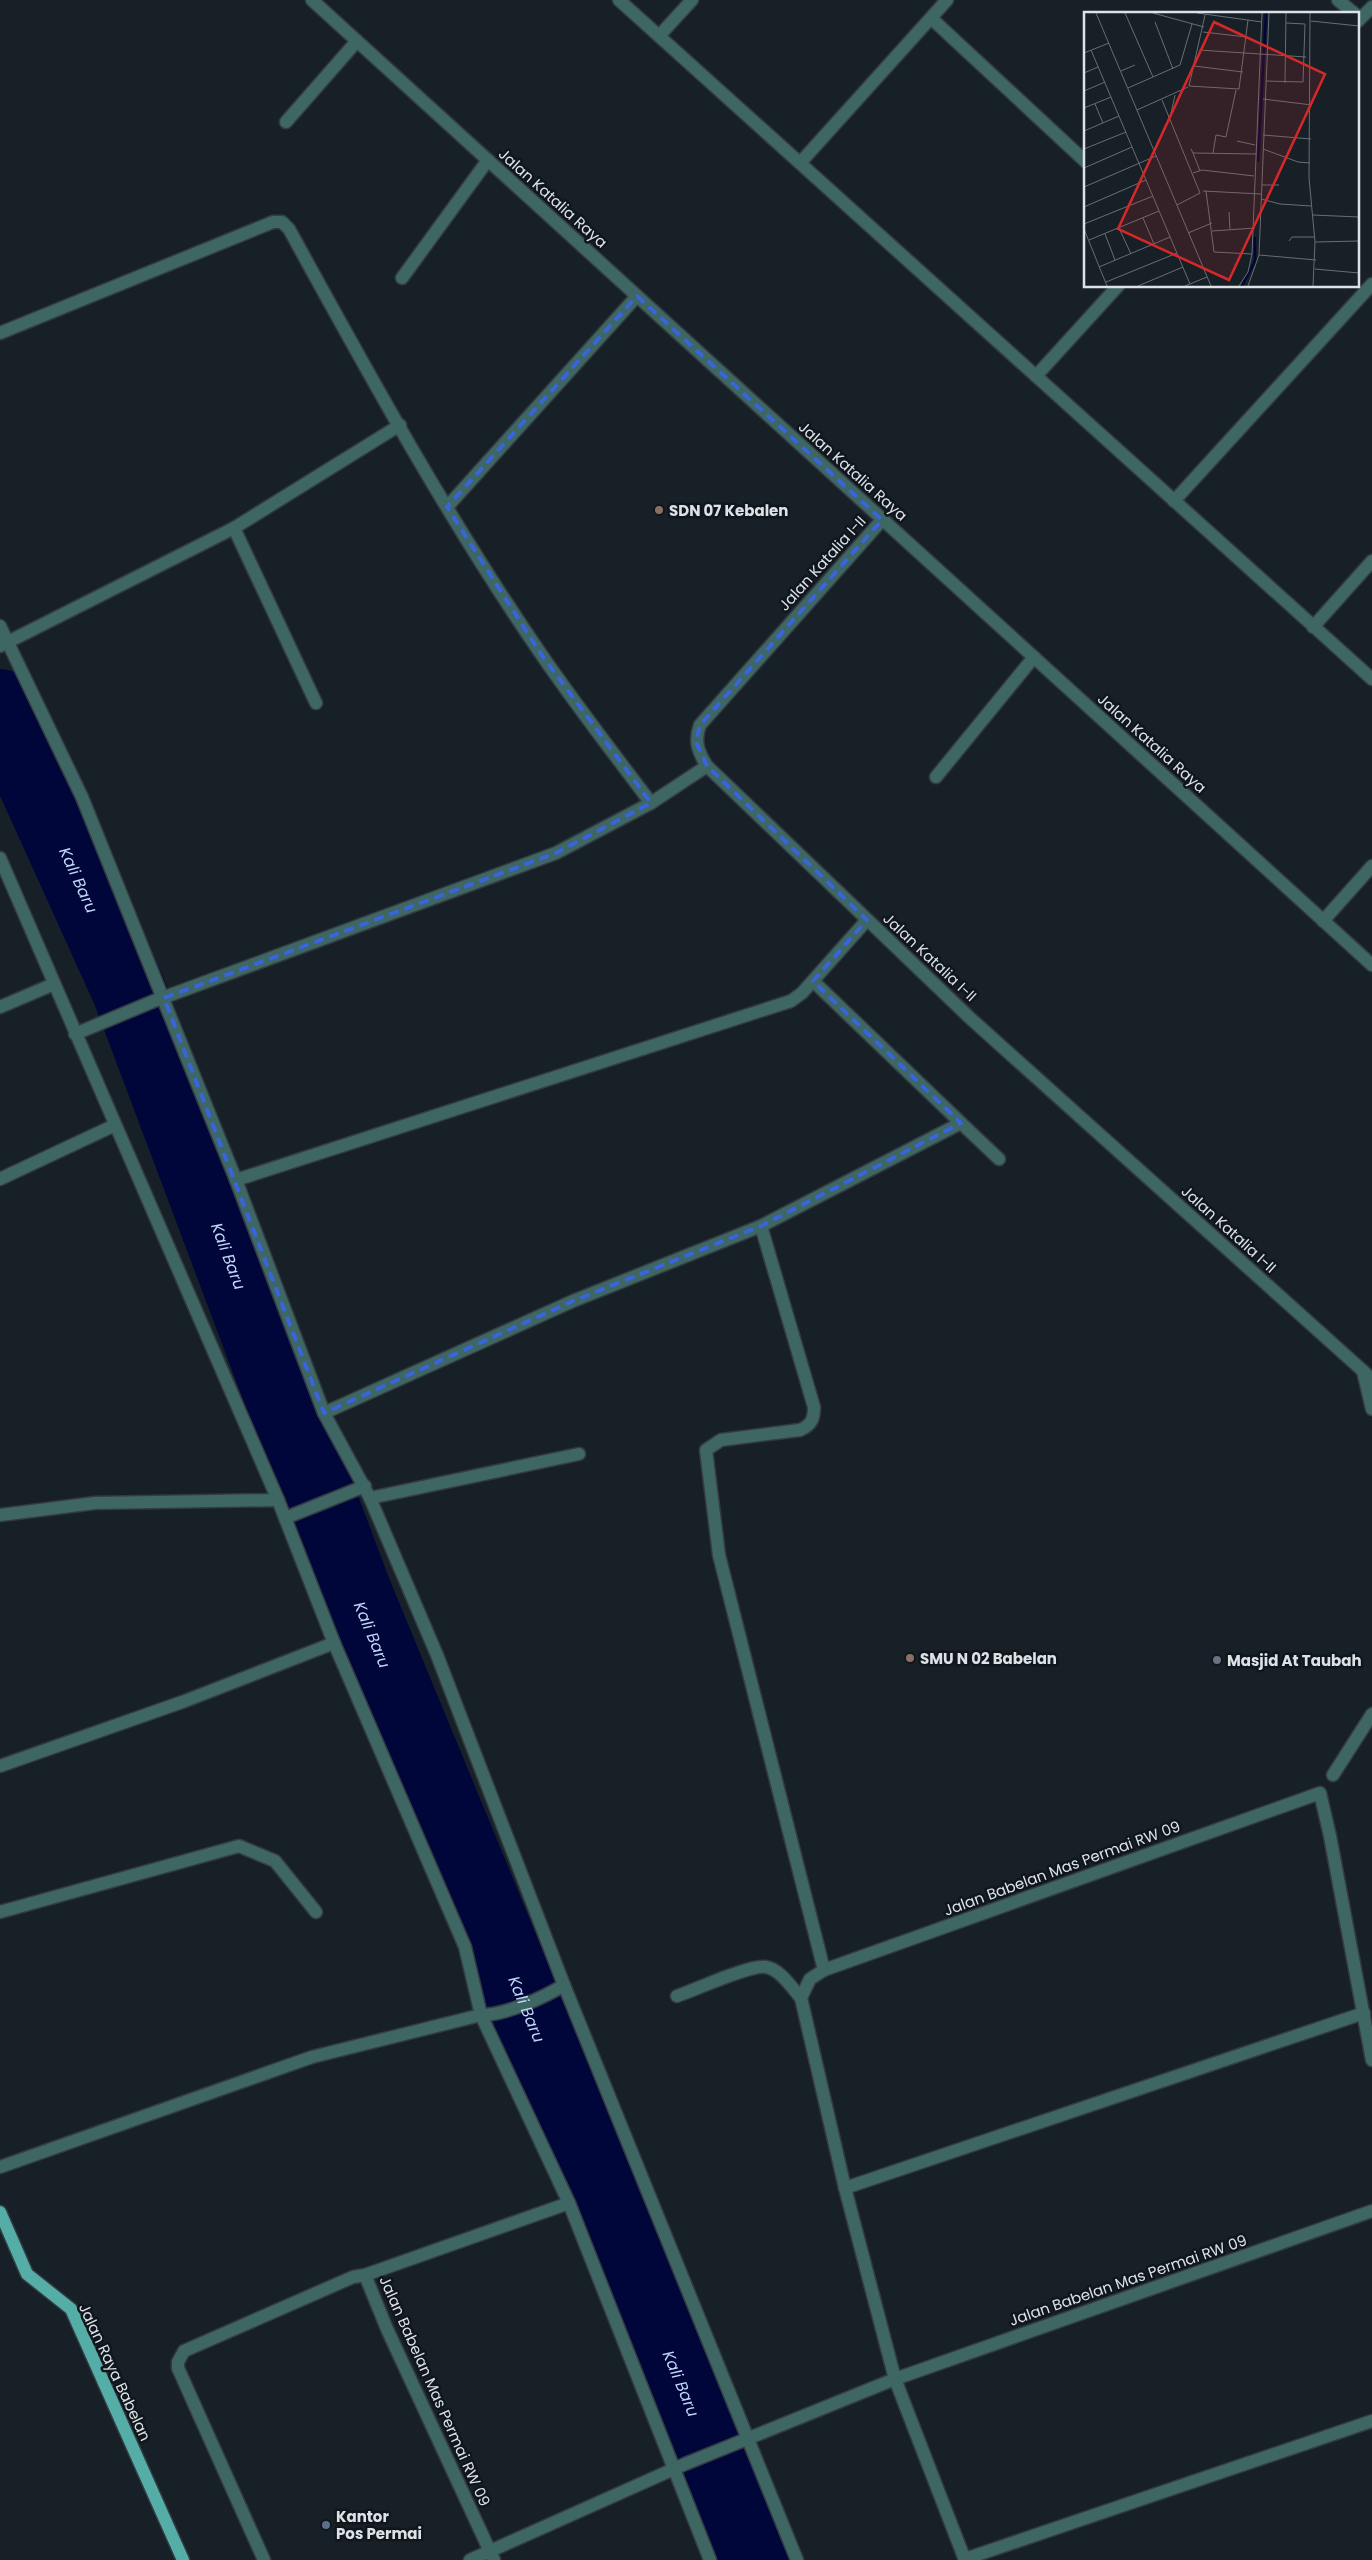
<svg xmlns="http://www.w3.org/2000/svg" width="1372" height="2560" font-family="Poppins,sans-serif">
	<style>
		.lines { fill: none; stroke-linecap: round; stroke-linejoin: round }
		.river { stroke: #00063a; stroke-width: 74 }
		.minor-casing { stroke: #343b42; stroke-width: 15 }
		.major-casing { stroke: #343b42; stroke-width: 15 }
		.minor { stroke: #3e6663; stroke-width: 12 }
		.major { stroke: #55ada7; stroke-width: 12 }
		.marked { fill: none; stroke: #3a64da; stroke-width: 4; stroke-dasharray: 10 6; stroke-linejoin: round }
		.education-dot { fill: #8d6e63; stroke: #0f171d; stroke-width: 2 }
		.worship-dot { fill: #6b7280; stroke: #0f171d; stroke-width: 2 }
		.service-dot { fill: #5c6f8a; stroke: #0f171d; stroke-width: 2 }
		.labels { text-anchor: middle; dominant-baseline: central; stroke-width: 5; stroke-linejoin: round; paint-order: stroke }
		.street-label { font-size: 15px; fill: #dde2e7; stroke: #0f171d }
		.poi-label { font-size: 15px; font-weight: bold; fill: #dde2e7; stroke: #0f171d; text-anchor: start }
		.water-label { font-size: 16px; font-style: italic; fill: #c3d7f9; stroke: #0f171d }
		.inset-river { fill: none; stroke: #00063a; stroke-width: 2.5 }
		.inset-road { fill: none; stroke: #676e74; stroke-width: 1 }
		.view { fill: #d62828; fill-opacity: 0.15; stroke: #d62828; stroke-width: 2.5 }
		.inset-edge { fill: none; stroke: #dde2e7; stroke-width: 2.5 }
	</style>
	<rect width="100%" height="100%" fill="#182027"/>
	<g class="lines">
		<!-- river -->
		<path class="river" id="s1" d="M 0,706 L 129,991 L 354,1590 L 754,2560"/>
		<!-- minor casing -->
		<g class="minor-casing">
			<g id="minor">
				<polyline points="312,0 1372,965"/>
				<polyline points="619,0 1372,679"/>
				<polyline points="1338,0 1355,14"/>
				<polyline points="931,18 1086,162"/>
				<polyline points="1358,21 1372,7"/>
				<polyline points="659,36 692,0"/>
				<polyline points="286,122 357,41"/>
				<polyline points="800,163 947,0"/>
				<polyline points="402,278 488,160"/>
				<path d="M 0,333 L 273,222 L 282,222 L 289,229 C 368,373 448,519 541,654 C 576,705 614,754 651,803"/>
				<polyline points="1036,376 1118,286"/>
				<polyline points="1174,501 1372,284"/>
				<polyline points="447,507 637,296"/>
				<path d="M 882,520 L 700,725 C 694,741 698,752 707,766 L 970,1018 L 1372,1379"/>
				<polyline points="234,528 316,703"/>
				<polyline points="0,626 82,797 236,1180 324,1413 370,1498 437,1655 564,1985 797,2560"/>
				<polyline points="1313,627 1372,561"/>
				<polyline points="0,646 234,528 400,425"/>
				<polyline points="936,777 1034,657"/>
				<polyline points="0,858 278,1500 334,1643 465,1947 481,2015 569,2203 710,2560"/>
				<polyline points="1323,921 1372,866"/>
				<polyline points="813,981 961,1123"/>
				<polyline points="0,1007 54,984"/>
				<polyline points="75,1034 154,1001 556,853 651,803 707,766"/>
				<polyline points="0,1179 115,1125"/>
				<polyline points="236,1180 791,1001 802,993 867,920"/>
				<path d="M 761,1226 L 814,1407 C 814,1420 811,1425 800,1430 L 721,1440 L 706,1450 L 719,1555 L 824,1970"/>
				<polyline points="1363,1371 1372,1409"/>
				<polyline points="324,1413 573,1301 761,1226 961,1123 999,1159"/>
				<polyline points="370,1498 579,1454"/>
				<polyline points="0,1515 95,1503 278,1500"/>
				<polyline points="285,1518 365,1486"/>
				<polyline points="0,1766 185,1701 334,1643"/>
				<polyline points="1333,1775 1372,1714"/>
				<polyline points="0,1912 239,1846 275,1861 316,1912"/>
				<path d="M 677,1996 C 695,1990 751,1964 766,1967 C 780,1969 792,1988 801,1998"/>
				<path d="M 0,2167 L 312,2057 L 481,2015 C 505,2015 543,1998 564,1985"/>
				<polyline points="845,2188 1364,2013"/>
				<polyline points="365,2275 387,2329 494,2560"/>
				<polyline points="965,2559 1372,2421"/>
				<polyline points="264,2560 178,2368 178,2362 184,2351 353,2277 365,2275 569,2203"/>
				<polyline points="470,2560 685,2464 895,2379 1372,2211"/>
				<polyline points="965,2560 895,2379 845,2188 801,1998 810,1979 824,1970 1320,1793 1330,1836 1372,2060"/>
			</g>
		</g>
		<!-- major casing -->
		<g class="major-casing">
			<polyline id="major" points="0,2212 27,2274 71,2309 183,2560"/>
		</g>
		<!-- minor -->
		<use href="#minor" class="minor"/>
		<!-- major -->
		<use href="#major" class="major"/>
	</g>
	<!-- marked area -->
	<path class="marked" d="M 637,296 L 882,520 L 700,725 L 696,742 L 707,766 L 867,920 L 813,981 L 961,1123 L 761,1226 L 573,1301 L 324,1413 L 164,998 L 556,853 L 651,803 L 541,654 L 447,507 Z"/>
	<!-- markers -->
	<g class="education-dot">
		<circle cx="659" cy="510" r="5"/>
		<circle cx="910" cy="1658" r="5"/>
	</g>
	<circle class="worship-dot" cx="1217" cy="1660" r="5"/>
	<circle class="service-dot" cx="326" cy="2525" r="5"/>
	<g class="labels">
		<!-- street labels -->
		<g class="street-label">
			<text transform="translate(553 198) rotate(42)">Jalan Katalia Raya</text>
			<text transform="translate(853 471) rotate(42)">Jalan Katalia Raya</text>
			<text transform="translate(822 563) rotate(-48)">Jalan Katalia I-II</text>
			<text transform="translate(1152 743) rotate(42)">Jalan Katalia Raya</text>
			<text transform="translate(930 957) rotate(43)">Jalan Katalia I-II</text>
			<text transform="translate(1229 1229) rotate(42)">Jalan Katalia I-II</text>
			<text transform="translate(1062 1868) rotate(-20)">Jalan Babelan Mas Permai RW 09</text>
			<text transform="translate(1128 2280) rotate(-19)">Jalan Babelan Mas Permai RW 09</text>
			<text transform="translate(115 2372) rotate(65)">Jalan Raya Babelan</text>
			<text transform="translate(435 2391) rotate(66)">Jalan Babelan Mas Permai RW 09</text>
		</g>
		<!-- poi labels -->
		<g class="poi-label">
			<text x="669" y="510">SDN 07 Kebalen</text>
			<text x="920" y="1658">SMU N 02 Babelan</text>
			<text x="1227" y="1660">Masjid At Taubah</text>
			<text x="336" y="2516">Kantor<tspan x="336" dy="17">Pos Permai</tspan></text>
		</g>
		<!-- water labels -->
		<g class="water-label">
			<text stroke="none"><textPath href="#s1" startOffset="191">Kali Baru</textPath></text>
			<text stroke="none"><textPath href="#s1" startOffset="596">Kali Baru</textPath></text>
			<text stroke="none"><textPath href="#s1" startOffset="1001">Kali Baru</textPath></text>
			<text stroke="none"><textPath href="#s1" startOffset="1406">Kali Baru</textPath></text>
			<text stroke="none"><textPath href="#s1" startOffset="1811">Kali Baru</textPath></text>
		</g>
	</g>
	<!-- overview -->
	<g transform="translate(1084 12)">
		<rect width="275" height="275" fill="#182027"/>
		<path class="inset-river" d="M 174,150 L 182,1M 158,274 L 171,249 L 171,225"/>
		<path class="inset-road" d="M 12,1 L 127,274M 41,1 L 69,65M 69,1 L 120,15M 113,1 L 178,10M 226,1 L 225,166 L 231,230 L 229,274M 121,3 L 105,74 L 155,77 L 164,8M 227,9 L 275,14M 71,10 L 89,57M 119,20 L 163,25M 7,38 L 106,272M 115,38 L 222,45M 0,41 L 25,31M 110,54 L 159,60M 37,59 L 51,53M 0,61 L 14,55M 182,69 L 219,70 L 221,12 L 202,11M 201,71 L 202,1M 44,76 L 96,53 L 108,12M 0,79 L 21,70M 179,87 L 228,93M 78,88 L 116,181 L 93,193M 11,92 L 19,111M 0,96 L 27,85M 53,98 L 104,75M 86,106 L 91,83M 0,119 L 35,104M 179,123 L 227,127M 153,129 L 171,133M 0,137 L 42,120M 107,137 L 109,141 L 172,142M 179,137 L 214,150 L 226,151M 109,141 L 116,159M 129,141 L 132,123 L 142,125 L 152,78M 0,156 L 48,135M 109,161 L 118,158 L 170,164M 178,173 L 195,173M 0,175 L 72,144M 119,179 L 177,182M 122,179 L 130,240 L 168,242M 177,187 L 196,192 L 227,194M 0,195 L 62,168M 145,200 L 146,217M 229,203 L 275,205M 59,206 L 70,232M 0,212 L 69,184M 35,216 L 47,242M 0,217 L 23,274M 128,219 L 171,216M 104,221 L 128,211M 21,222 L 31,248M 5,228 L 75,199M 205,229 L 208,225 L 231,225M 231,230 L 275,229M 175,243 L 232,248M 15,255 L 86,225M 231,257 L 275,261M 22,270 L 93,241M 54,274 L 99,255M 101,274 L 123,265M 155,274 L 164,260 L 168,242 L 178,1M 164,274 L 175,243 L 185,1"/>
		<path class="view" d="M 130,10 L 241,62 L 145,268 L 34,217 Z"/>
		<rect width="275" height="275" class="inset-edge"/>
	</g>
</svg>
